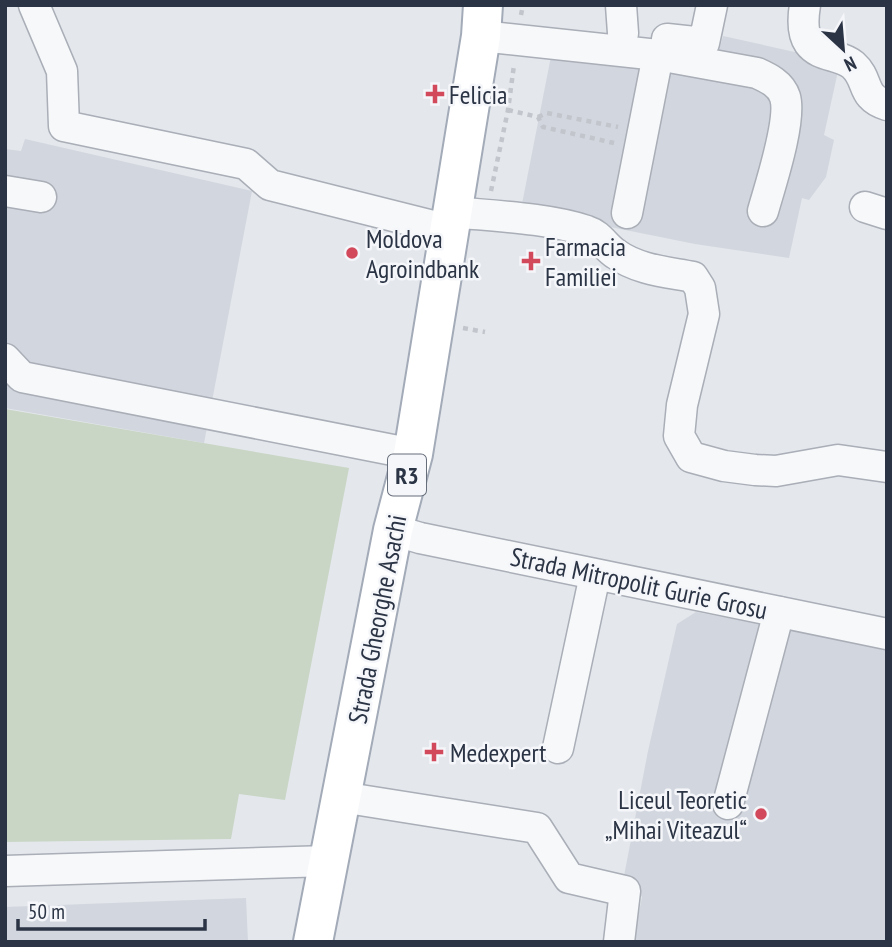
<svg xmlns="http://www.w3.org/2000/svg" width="892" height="947" font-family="'PT Sans Narrow',sans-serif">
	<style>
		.built { fill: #d2d6de }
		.green { fill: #c9d6c5 }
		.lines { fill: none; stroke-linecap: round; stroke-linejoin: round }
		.minor-casing { stroke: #a9aeb7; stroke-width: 33 }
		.major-casing { stroke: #a3abb8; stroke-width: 42 }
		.path { stroke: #c2c5cb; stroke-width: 4.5; stroke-dasharray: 5 5; stroke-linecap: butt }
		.minor { stroke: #f7f8fa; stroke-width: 30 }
		.major { stroke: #fff; stroke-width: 38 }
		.poi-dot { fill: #d1495b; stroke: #f4f6f9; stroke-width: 2.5 }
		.labels { text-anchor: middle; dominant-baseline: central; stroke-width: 5; stroke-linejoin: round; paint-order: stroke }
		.shield { fill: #f4f6f9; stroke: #676e7b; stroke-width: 2 }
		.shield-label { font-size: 24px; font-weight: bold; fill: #2b3445 }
		.poi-label { font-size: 26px; fill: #2b3445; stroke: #f4f6f9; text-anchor: start }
		.street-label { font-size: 26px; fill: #2b3445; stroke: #f4f6f9 }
	</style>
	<rect width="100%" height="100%" fill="#e4e7ec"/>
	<!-- built -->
	<g class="built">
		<polygon points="556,31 717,59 723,36 840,62 824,135 834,140 826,177 809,200 802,198 789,258 695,244 521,209"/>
		<polygon points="25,139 252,191 204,443 5,408 5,149 21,151"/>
		<polygon points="696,612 887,648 887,942 633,942 642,897 624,876 648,751 677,624"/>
		<polygon points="246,898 248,942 5,942 5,907"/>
	</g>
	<!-- green -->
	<polygon class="green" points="5,409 349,468 285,800 239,794 231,839 5,842"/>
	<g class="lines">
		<!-- minor casing -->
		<g class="minor-casing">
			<g id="minor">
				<polyline points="34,5 62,71 64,126 246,164 270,185 449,230"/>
				<polyline points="621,5 623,33"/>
				<path d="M 805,5 C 803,17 802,33 809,43 C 819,57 840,54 853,65 C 870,80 860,97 887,105"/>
				<path d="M 481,36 L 658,55 L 757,73 C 768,78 781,84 785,97 C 792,120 770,186 763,211"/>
				<polyline points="667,39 704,43 712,5"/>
				<polyline points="5,191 41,197"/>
				<polyline points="865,207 887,214"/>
				<path d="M 452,212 C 493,216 549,218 587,231 C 600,235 605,247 616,254 C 638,270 668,272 693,277 L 700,288 L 704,314 L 682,405 L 679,436 L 691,457 L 724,466 L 755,470 L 776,471 L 838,460 L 887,467"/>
				<polyline points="627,213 658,55"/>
				<polyline points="5,359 22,377 413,454"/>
				<polyline points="393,530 420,538 887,634"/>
				<polyline points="558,748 595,575"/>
				<polyline points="341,797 537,828 569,878 625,891 619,942"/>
				<polyline points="728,804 779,612"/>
				<polyline points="5,871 328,861"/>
			</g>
		</g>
		<!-- major casing -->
		<g class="major-casing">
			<polyline id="major" points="313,942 393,530 413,454 481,36 483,5"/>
		</g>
		<!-- path -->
		<g class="path">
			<polyline points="521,15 523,5"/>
			<polyline points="508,110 538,117 543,127 614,143"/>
			<polyline points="538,117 547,113 618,127"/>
			<polyline points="491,191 508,110 514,65"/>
			<polyline points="463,328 485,332"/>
		</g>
		<!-- minor -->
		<use href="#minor" class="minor"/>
		<!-- major -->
		<use href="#major" class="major"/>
	</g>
	<!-- markers -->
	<g class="poi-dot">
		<path d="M431.5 83.5h7v7h7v7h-7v7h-7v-7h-7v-7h7z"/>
		<circle cx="352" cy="253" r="7"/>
		<path d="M527.5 250.5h7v7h7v7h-7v7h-7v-7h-7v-7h7z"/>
		<path d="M430.5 741.5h7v7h7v7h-7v7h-7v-7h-7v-7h7z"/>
		<circle cx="761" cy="814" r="7"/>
	</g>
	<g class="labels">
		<!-- shield labels -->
		<rect class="shield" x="388" y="454.5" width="38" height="41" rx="5"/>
		<g class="shield-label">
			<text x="407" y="475">R3</text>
		</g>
		<!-- poi labels -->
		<g class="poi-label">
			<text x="449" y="94">Felicia</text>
			<text x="366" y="238">Moldova<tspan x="366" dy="30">Agroindbank</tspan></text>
			<text x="545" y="246">Farmacia<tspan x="545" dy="30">Familiei</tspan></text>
			<text x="450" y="752">Medexpert</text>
			<text x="747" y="799" text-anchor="end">Liceul Teoretic<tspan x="747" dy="30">„Mihai Viteazul“</tspan></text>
		</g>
		<!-- street labels -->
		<g class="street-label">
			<text transform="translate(639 583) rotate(12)">Strada Mitropolit Gurie Grosu</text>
			<text transform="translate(377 619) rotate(-79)">Strada Gheorghe Asachi</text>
		</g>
	</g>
	<!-- border -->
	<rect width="892" height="947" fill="none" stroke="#2b3445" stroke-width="14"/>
	<!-- north arrow -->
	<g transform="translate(843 49) rotate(154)" stroke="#f4f6f9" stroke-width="5" paint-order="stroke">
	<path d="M0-5L12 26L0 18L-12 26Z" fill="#2b3445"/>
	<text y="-10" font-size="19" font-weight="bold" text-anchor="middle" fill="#2b3445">N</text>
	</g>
	<!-- scale -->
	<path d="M18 919v10h187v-10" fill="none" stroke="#2b3445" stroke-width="3.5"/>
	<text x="28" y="919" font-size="21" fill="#2b3445" stroke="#f4f6f9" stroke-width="5" paint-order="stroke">50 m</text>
</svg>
